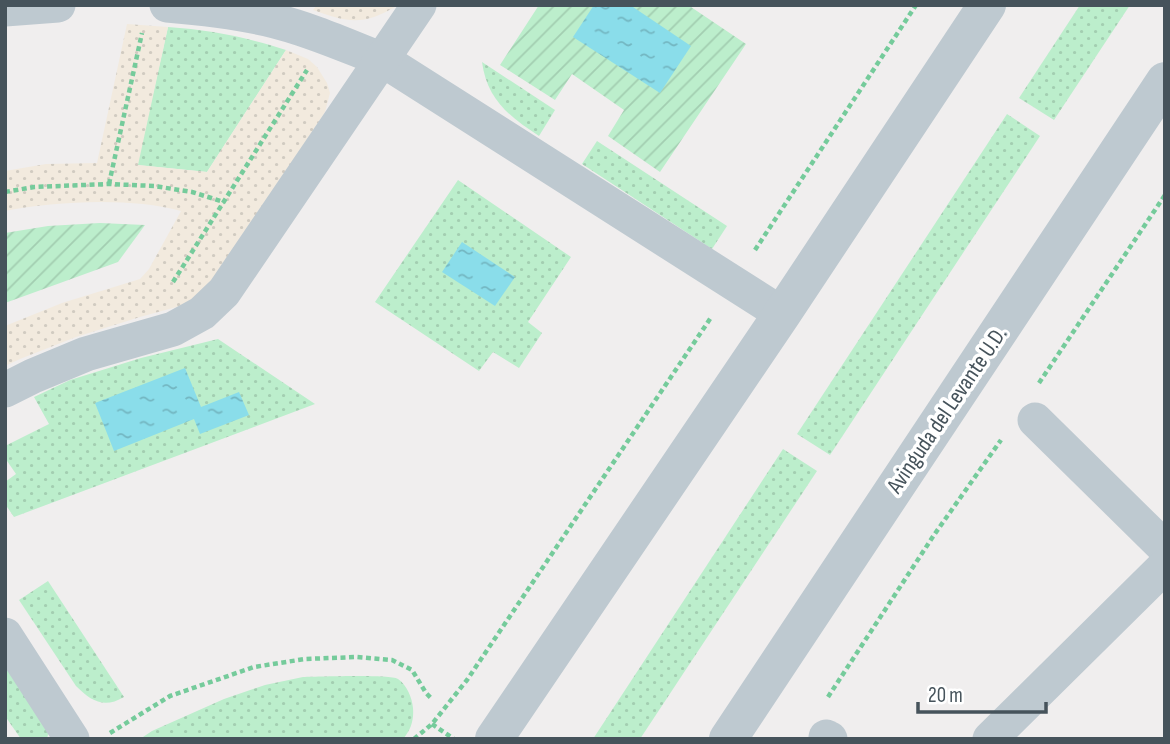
<svg xmlns="http://www.w3.org/2000/svg" width="1170" height="744" font-family="'Sofia Sans Condensed',sans-serif">
	<style>
		.grass { fill: url(#grass-dots) }
		.sand { fill: url(#sand-dots) }
		.garden { fill: url(#garden-furrows) }
		.water { fill: url(#water-ripples) }
		.lines { fill: none; stroke-linecap: round; stroke-linejoin: round }
		.path { stroke: #75cb9b; stroke-width: 4.5; stroke-dasharray: 5 3.5; stroke-linecap: butt }
		.pedestrian { stroke: #bec9d0; stroke-width: 35 }
		.tertiary { stroke: #bec9d0; stroke-width: 38 }
		.labels { text-anchor: middle; dominant-baseline: central; stroke-width: 7; stroke-linejoin: round; paint-order: stroke }
		.street-label { font-size: 23px; fill: #46535b; stroke: #fff }
	</style>
	<defs>
		<pattern id="grass-dots" width="8" height="8" patternUnits="userSpaceOnUse" patternTransform="scale(1.75)"><rect width="8" height="8" fill="#bceecc"/><path d="M2 2h.1M6 6h.1" fill="none" stroke="#a3ceb1" stroke-width="1.8" stroke-linecap="round"/></pattern>
		<pattern id="sand-dots" width="8" height="8" patternUnits="userSpaceOnUse" patternTransform="scale(1.75)"><rect width="8" height="8" fill="#f2eade"/><path d="M2 2h.1M6 6h.1" fill="none" stroke="#d1cbc1" stroke-width="1.8" stroke-linecap="round"/></pattern>
		<pattern id="garden-furrows" width="10" height="10" patternUnits="userSpaceOnUse" patternTransform="scale(1.75)"><rect width="10" height="10" fill="#bceecc"/><path d="M-1 1l2-2M0 10L10 0M9 11l2-2" fill="none" stroke="#a3ceb1"/></pattern>
		<pattern id="water-ripples" width="26" height="14" patternUnits="userSpaceOnUse" patternTransform="scale(1.75)"><rect width="26" height="14" fill="#8addea"/><path d="M2 4q2-2 4 0t4 0M15 11q2-2 4 0t4 0" fill="none" stroke="#73b6c1"/></pattern>
	</defs>
	<rect width="100%" height="100%" fill="#f0eeee"/>
	<!-- grass -->
	<g class="grass">
		<polygon points="1080,5 1130,5 1054,120 1019,98"/>
		<path d="M 168,27 C 210,30 246,37 286,50 L 207,172 L 137,165 Z"/>
		<path d="M 482,62 L 555,110 L 539,136 C 510,117 487,100 482,62 Z"/>
		<polygon points="1007,114 1040,136 830,455 797,434"/>
		<polygon points="597,141 727,226 712,249 582,164"/>
		<polygon points="458,180 571,257 528,322 542,333 519,368 493,352 479,371 375,302"/>
		<polygon points="218,339 315,404 14,517 5,504 5,482 16,474 5,458 5,446 49,424 34,397 70,380 141,358"/>
		<polygon points="783,449 817,471 640,739 593,739"/>
		<path d="M 48,581 L 124,697 C 104,709 91,701 76,686 L 19,600 Z"/>
		<polygon points="5,654 49,730 47,739 21,739 5,716"/>
		<path d="M 303,677 C 319,677 388,674 398,679 C 407,685 412,698 413,708 C 414,720 411,730 403,739 L 140,739 L 152,731 L 224,699 L 265,685 Z"/>
	</g>
	<!-- sand -->
	<g class="sand">
		<path d="M 317,5 L 398,5 C 364,26 349,23 313,10 Z"/>
		<path d="M 127,24 L 168,27 L 138,165 L 207,172 L 286,50 L 308,59 L 317,67 L 327,83 L 330,93 L 325,112 L 210,289 L 191,303 L 140,317 L 76,337 L 20,359 L 5,366 L 5,326 L 62,303 L 140,279 L 149,269 L 181,211 C 131,197 56,201 5,211 L 5,171 L 46,164 L 97,163 Z"/>
	</g>
	<!-- garden -->
	<g class="garden">
		<polygon points="539,5 688,5 746,44 660,172 608,136 624,110 572,74 555,100 500,65"/>
		<polygon points="100,223 145,225 118,262 5,303 5,233 48,226"/>
	</g>
	<!-- water -->
	<g class="water">
		<polygon points="594,5 630,5 691,46 660,93 573,37"/>
		<polygon points="462,242 515,277 495,306 442,272"/>
		<polygon points="185,368 201,407 239,392 249,415 200,434 194,419 114,451 95,403"/>
	</g>
	<g class="lines">
		<!-- path -->
		<g class="path">
			<polyline points="109,184 142,33"/>
			<polyline points="5,192 34,187 109,184 154,186 192,192 224,202"/>
			<polyline points="755,250 916,5"/>
			<polyline points="173,282 307,70"/>
			<polyline points="1039,383 1165,195"/>
			<polyline points="828,697 934,535 1001,440"/>
			<polyline points="432,724 454,739"/>
			<polyline points="110,733 170,696 254,667 305,659 357,657 392,660 412,670 426,693 431,698"/>
			<polyline points="414,739 432,724 467,680 712,316"/>
		</g>
		<!-- pedestrian -->
		<g class="pedestrian">
			<path d="M 167,5 C 203,8 240,12 275,21 C 312,30 347,46 383,60 L 782,314"/>
			<polyline points="5,9 58,5"/>
			<polyline points="5,390 33,376 86,354 173,329 202,313 224,292 419,5"/>
			<polyline points="1035,420 1165,548"/>
			<polyline points="5,635 72,739"/>
			<polyline points="826,737 830,739"/>
			<polyline points="990,739 1165,566"/>
		</g>
		<!-- tertiary -->
		<g class="tertiary">
			<polyline points="494,739 782,314 987,5"/>
			<polyline points="728,739 1165,81"/>
		</g>
	</g>
	<g class="labels">
		<!-- street labels -->
		<g class="street-label">
			<text transform="translate(947 410) rotate(-56)">Avinguda del Levante U.D.</text>
		</g>
	</g>
	<!-- border -->
	<rect width="1170" height="744" fill="none" stroke="#46535b" stroke-width="14"/>
	<!-- scale -->
	<path d="M918 702v10h128v-10" fill="none" stroke="#46535b" stroke-width="3.5"/>
	<text x="928" y="702" font-size="21" fill="#46535b" stroke="#ffffff" stroke-width="5" paint-order="stroke">20 m</text>
</svg>
